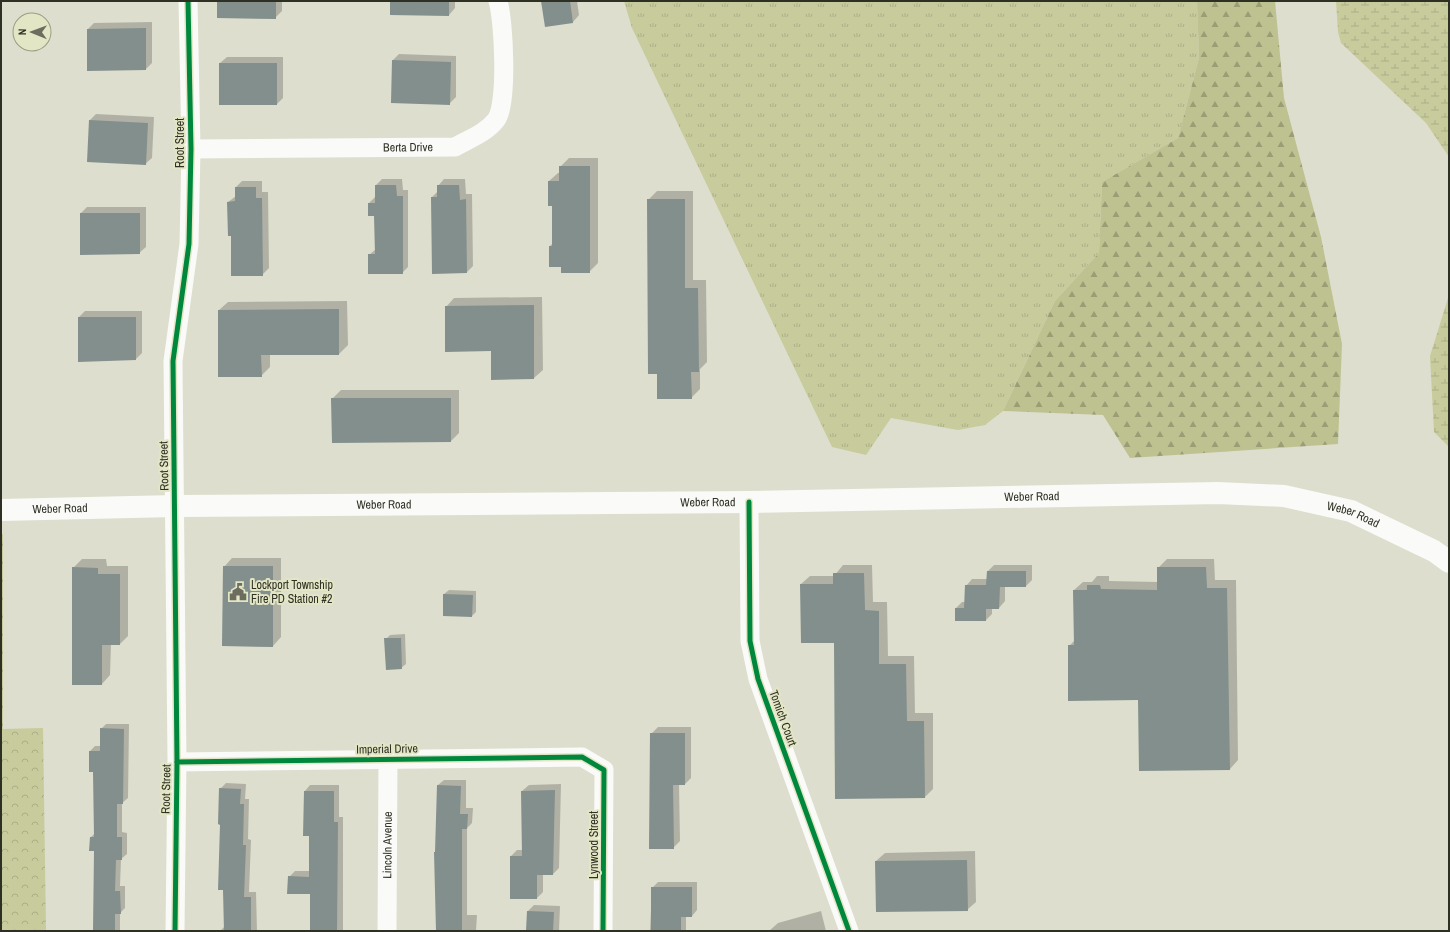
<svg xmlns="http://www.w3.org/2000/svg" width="1450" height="932" font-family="'Archivo Narrow',sans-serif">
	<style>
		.grass { fill: url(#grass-tufts) }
		.forest { fill: url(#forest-firs) }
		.wetland { fill: url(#wetland-marsh) }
		.park { fill: url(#park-crowns) }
		.shadow { fill: #0003 }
		.building { fill: #828f8d }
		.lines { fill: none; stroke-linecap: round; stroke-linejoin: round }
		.street { stroke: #fafaf8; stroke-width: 19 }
		.secondary { stroke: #fafaf8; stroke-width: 22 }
		.cycleway-casing { stroke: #e3e6c5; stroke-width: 8 }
		.cycleway { stroke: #00873e; stroke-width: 5 }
		.labels { text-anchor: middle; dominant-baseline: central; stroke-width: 4; stroke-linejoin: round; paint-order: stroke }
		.street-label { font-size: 12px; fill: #2f3024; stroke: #e3e6c5 }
		.poi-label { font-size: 12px; fill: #2f3024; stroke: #e3e6c5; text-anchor: start }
	</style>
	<defs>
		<pattern id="grass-tufts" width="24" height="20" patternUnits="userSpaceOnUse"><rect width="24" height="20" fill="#c8cb9c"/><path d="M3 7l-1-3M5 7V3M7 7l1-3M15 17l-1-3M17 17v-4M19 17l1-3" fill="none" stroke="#acaf86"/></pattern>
		<pattern id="forest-firs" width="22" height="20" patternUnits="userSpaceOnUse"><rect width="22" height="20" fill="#bec190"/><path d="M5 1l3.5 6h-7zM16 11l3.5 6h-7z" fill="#9b9d75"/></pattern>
		<pattern id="wetland-marsh" width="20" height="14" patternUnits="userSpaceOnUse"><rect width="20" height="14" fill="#c8cb9c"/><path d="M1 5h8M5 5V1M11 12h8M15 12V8" fill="none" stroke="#acaf86"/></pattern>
		<pattern id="park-crowns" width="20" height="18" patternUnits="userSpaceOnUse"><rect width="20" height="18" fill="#c8cb9c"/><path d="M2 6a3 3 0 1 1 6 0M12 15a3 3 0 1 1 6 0" fill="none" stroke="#acaf86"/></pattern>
	</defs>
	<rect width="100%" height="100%" fill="#dddecd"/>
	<!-- grass -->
	<polygon class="grass" points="624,1 1197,1 1199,58 1178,138 1102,182 1099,253 1055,301 1003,411 985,425 958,430 891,418 866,455 832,447 632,28"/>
	<!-- forest -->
	<polygon class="forest" points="1197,1 1275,1 1284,98 1321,237 1342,344 1338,444 1130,458 1103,415 1003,411 1055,301 1099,253 1102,182 1178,138 1199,58"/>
	<!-- wetland -->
	<g class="wetland">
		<polygon points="1336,1 1449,1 1449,157 1426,123 1341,43 1338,32"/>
		<polygon points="1449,295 1449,447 1434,432 1430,356"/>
	</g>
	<!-- park -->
	<polygon class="park" points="1,534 3,534 3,729 43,728 46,931 1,931"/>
	<!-- shadow -->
	<g class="shadow">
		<polygon points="218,1 282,1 282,11 275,18"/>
		<polygon points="391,1 455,1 455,8 449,15"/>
		<polygon points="542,1 577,1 579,15 573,22"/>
		<polygon points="152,22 152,63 146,69 88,29 94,23"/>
		<polygon points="399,54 456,56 456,97 449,104 393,60"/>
		<polygon points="227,57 283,57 283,98 277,104 220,63"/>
		<polygon points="96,114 154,117 152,158 145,164 90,120"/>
		<polygon points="569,158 598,158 598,263 589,272 562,266 550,246 553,243 553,205 549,181 558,173 560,173 560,167"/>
		<polygon points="382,179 402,179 403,190 408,190 408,267 402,273 369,255 376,249 375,215 369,203 376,196 376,185"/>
		<polygon points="444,179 465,179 466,194 472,194 473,266 467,272 432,197 438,191 438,186"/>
		<polygon points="242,181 262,181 262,192 268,192 269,268 262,275 232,235 228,202 236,196 236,187"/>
		<polygon points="657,191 693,191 693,280 706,280 707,362 700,369 700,389 691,398 658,373 648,200"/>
		<polygon points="87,207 146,207 146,247 139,253 81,213"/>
		<polygon points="542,297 543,370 534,378 492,379 492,350 446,307 454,298"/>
		<polygon points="347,301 348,345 339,354 270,354 270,367 261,376 219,310 228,302"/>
		<polygon points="85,311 142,311 142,353 136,359 79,317"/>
		<polygon points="341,390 459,390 459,433 451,441 332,399"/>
		<polygon points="232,558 281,558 281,637 273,646 224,567"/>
		<polygon points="82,559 106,559 107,566 128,566 128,636 120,644 111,644 110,675 102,684 73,568"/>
		<polygon points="1167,559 1214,559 1215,580 1236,580 1238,760 1230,769 1069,646 1075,640 1074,590 1083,582 1092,582 1097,576 1109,576 1109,581 1158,582 1158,568"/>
		<polygon points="843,565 872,565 873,602 887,602 888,656 914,656 915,713 933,713 933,789 925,797 801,584 810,576 834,576"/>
		<polygon points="994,565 1032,565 1032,580 1026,586 1005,586 1005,601 999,608 992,608 992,614 986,620 956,620 956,608 962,602 965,602 966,586 972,579 987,579 988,571"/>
		<polygon points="449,590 476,591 476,612 472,616 444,615 444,594"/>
		<polygon points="405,634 406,664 401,668 386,639 390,635"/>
		<polygon points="106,724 129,724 128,798 122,803 122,832 127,833 127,854 121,859 120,886 125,886 125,908 120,913 120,931 94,931 95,850 91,837 95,833 94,771 90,751 95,746 101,746 101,729"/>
		<polygon points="658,727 691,727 691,778 685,784 679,784 680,841 673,848 651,734"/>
		<polygon points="444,780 466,780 466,808 473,808 472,823 467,828 467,915 477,915 476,931 436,931 438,785"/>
		<polygon points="226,783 246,784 245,799 249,799 248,839 251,840 249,892 256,892 257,931 220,931 225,926 220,789"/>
		<polygon points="561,784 559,868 553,874 543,874 543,892 537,898 511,856 517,850 523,850 522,791 529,785"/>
		<polygon points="310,785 339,785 339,817 343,817 343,931 310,931 311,893 289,877 295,871 310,871 310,835 305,791"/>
		<polygon points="975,851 976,902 967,910 876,861 885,853"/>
		<polygon points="658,882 697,882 697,910 692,916 686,916 686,931 650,931 652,888"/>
		<polygon points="534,905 560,906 559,931 527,931 528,911"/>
		<polygon points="821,911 826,931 769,931 778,923"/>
	</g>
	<!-- building -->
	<g class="building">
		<polygon points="217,1 276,1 276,19 217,18"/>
		<polygon points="390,1 449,1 449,16 390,15"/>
		<polygon points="541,1 570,1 573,23 545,27"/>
		<polygon points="146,28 146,70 87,71 87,29"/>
		<polygon points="392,60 451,62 450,105 391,103"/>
		<rect x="219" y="63" width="58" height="42"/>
		<polygon points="89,120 148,123 146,165 87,162"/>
		<polygon points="559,166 590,166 590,273 561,273 561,267 549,267 549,246 552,246 552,206 548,206 548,181 559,181"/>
		<polygon points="375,185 396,185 397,196 403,196 403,274 368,274 368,254 375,254 374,216 368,216 368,203 375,203"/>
		<polygon points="437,185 459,185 460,200 466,199 467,273 432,274 431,197 437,197"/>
		<polygon points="235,187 256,187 256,198 262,198 263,276 231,276 231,236 228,236 227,202 235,201"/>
		<polygon points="647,199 685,199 685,288 698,288 699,372 691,372 692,399 657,399 657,374 648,374"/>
		<polygon points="80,213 140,213 140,254 80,255"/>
		<polygon points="534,305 534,379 491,380 491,351 445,352 445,306"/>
		<polygon points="339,309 339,355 261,355 262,377 218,377 218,310"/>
		<polygon points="78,317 136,317 136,360 78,362"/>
		<polygon points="331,398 451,398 451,442 332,443"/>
		<polygon points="223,566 273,566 273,647 222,646"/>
		<polygon points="72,567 98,568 98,574 120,574 120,645 102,645 102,685 72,685"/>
		<polygon points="1157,567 1206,567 1207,588 1227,588 1230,770 1139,771 1138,700 1068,701 1068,645 1074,645 1073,590 1087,590 1087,585 1100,585 1101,589 1157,590"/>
		<polygon points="987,571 1026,571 1026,587 1000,587 999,609 986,609 986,621 955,621 955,608 964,608 965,585 986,585"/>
		<polygon points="833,573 864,573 865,610 879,611 879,664 906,664 907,721 924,721 925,798 835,799 834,643 801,643 800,584 833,584"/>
		<polygon points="443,594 473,595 472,617 443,616"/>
		<polygon points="384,638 401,638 402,669 386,670"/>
		<polygon points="100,728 124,729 123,804 117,804 117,837 122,837 122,860 116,860 115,891 120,891 121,914 115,914 115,931 93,931 94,851 89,851 90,837 94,837 93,772 89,772 89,751 100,751"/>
		<polygon points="650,733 685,733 685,785 673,785 674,849 649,849"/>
		<polygon points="437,785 461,786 460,814 468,814 467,829 462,829 462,931 436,931 434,852 435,852"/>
		<polygon points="219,788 241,789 240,804 244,804 243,845 246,845 244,897 251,897 251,931 224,931 223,890 218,890 220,825 218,824"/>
		<polygon points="555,790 553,875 537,875 537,899 510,899 510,856 522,856 521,791"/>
		<polygon points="304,791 334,791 334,822 338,822 337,931 310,931 310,894 287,894 288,876 309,877 309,836 303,836"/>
		<polygon points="967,860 968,911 876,912 875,861"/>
		<polygon points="651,887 692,887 692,917 681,917 681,931 651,931"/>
		<polygon points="527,911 554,912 553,931 526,931"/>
	</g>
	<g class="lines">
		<!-- street -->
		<g class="street">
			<path id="s1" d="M 191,149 L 455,147 C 469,139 486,133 496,120 C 508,105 504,21 498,1"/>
			<polyline points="749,502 750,641 758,679 849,931"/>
			<polyline points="177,762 582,757 604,770 603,931"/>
			<polyline points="175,931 177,762 173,361 189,244 191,149 188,1"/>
			<path id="s2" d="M 387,931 L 388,759"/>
		</g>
		<!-- secondary -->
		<path class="secondary" id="s3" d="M 1,510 L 175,506 L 749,502 L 1218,493 L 1284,496 L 1351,511 L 1434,551 L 1449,562"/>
		<!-- cycleway casing -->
		<g class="cycleway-casing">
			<g id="cycleway">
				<polyline points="749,502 750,641 758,679 849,931"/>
				<polyline points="177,762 582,757 604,770 603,931"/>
				<polyline points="175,931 177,762 173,361 189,244 191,149 188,1"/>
			</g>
		</g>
		<!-- cycleway -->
		<use href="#cycleway" class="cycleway"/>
	</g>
	<!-- icons -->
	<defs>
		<g id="civic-bare" transform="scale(1.38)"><path d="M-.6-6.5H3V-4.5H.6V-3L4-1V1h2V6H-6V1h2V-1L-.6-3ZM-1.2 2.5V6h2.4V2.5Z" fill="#6c6d5f" stroke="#e3e6c5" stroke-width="2.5" paint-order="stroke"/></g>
	</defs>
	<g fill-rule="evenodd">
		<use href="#civic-bare" x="238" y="592"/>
	</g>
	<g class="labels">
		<!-- street labels -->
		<g class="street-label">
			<text transform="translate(180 143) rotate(-90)">Root Street</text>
			<text stroke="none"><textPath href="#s1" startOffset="217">Berta Drive</textPath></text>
			<text transform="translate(164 466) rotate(-91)">Root Street</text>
			<text stroke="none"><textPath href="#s3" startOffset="1031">Weber Road</textPath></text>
			<text stroke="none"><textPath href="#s3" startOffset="707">Weber Road</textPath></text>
			<text stroke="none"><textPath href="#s3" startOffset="383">Weber Road</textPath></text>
			<text stroke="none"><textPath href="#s3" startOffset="59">Weber Road</textPath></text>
			<text stroke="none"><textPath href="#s3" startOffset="1355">Weber Road</textPath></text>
			<text transform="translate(783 718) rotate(70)">Tomich Court</text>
			<text transform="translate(387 749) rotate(-1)">Imperial Drive</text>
			<text transform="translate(166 789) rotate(-89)">Root Street</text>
			<text stroke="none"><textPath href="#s2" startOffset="86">Lincoln Avenue</textPath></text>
			<text transform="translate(594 845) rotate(-90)">Lynwood Street</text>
		</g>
		<!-- poi labels -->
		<g class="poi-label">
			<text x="251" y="585">Lockport Township<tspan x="251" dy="14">Fire PD Station #2</tspan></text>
		</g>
	</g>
	<!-- border -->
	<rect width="1450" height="932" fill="none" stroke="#2f3024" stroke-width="4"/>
	<!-- north arrow -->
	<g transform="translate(32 32) rotate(271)"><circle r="19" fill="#e3e6c5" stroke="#9b9d85"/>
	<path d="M0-3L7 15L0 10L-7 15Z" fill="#6c6d5f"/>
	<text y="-6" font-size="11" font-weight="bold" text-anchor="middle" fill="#2f3024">N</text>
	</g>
</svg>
